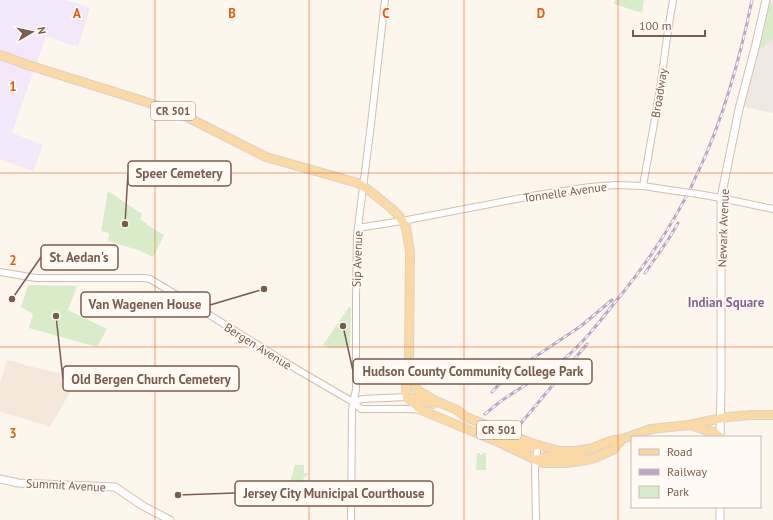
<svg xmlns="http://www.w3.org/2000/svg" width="773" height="520" font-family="'PT Sans',sans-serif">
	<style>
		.residential { fill: #f5e8da }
		.industrial { fill: #efe9e4 }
		.education { fill: #f3e8fa }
		.green { fill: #d8ecc9 }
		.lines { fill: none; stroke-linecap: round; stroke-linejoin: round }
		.tertiary-casing { stroke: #d1beb0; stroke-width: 8 }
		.secondary-casing { stroke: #d6c0b0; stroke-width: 9 }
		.primary-casing { stroke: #dad1cd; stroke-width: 10 }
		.tertiary { stroke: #fff; stroke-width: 6 }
		.secondary { stroke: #fff; stroke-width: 7 }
		.primary { stroke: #fbd9a5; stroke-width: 8 }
		.rail-casing { stroke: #b9a8c9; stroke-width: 3 }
		.rail { stroke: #fffaf3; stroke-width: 1.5; stroke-dasharray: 4.5; stroke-linecap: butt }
		.tertiary-bridge-casing { stroke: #d1beb0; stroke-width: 8; stroke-linecap: butt }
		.tertiary-bridge { stroke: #fff; stroke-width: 6 }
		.grid { fill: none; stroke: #e8590c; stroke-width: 1; stroke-opacity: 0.55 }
		.labels { text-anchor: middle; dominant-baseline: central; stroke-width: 3.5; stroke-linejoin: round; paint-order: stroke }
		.shield { fill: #fffaf3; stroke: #a28b7f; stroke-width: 1 }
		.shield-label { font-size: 11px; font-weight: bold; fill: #7a5c4d }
		.street-label { font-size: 12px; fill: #7a5c4d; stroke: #fffaf3 }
		.neighbourhood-label { font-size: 13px; font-weight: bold; fill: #846695; stroke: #fffaf3 }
		.grid-label { font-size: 13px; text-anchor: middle; font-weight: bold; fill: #e8590c; stroke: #fffaf3; stroke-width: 3.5; stroke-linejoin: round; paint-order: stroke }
		.leader { fill: none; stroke: #7a5c4d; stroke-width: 1.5 }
		.callout-dot { fill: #7a5c4d; stroke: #fffaf3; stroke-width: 1.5 }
		.callout { fill: #fffaf3; stroke: #7a5c4d; stroke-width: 1.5 }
		.callout-label { font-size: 13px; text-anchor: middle; font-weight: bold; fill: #7a5c4d }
	</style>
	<rect width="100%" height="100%" fill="#fdf6ec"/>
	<!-- residential -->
	<polygon class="residential" points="7,360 13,362 14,361 24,365 58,373 78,378 50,427 46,426 46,425 30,421 30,420 0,412 0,383"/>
	<!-- industrial -->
	<polygon class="industrial" points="768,0 773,0 773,113 743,107"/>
	<!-- education -->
	<polygon class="education" points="0,0 66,0 90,8 78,47 46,36 12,133 43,145 33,171 0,159"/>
	<!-- green -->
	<g class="green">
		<polygon points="615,0 644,0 642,13 614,4"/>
		<polygon points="770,4 773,5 773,39 764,46 764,48 760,47"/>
		<polygon points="108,191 142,214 140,219 146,223 147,225 164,235 153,257 138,250 108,241 109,233 101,231"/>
		<polygon points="28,285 77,286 68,310 107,329 97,347 29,328 33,314 21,307"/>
		<polygon points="349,307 351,308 350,348 328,348 323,345"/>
		<polygon points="477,453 480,453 480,455 482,455 483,453 486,453 486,470 476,470"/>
		<path d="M 295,465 L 304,465 L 304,473 L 309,473 C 305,478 301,478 303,486 L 300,489 L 289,485 Z"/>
	</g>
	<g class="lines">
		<!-- tertiary casing -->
		<g class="tertiary-casing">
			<g id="tertiary">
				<polyline points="643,186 660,89 668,30 673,0"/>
				<polyline points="698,194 721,198 773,209"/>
				<polyline points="358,228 402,221 537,195 590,187 616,185 643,186 676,191"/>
				<polyline points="0,272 36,278 144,278 150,279 200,309 298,370 353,402 361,409 410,409 421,410"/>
				<polyline points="353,402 362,399 407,397"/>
				<polyline points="351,520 352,412 353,402 356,390 356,297 357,235 371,124 385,0"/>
				<polyline points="536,520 535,468 538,445"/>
			</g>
		</g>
		<!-- secondary casing -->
		<g class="secondary-casing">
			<g id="secondary">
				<polyline points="720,437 721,390 721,198 739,109 755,48 766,0"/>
				<polyline points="0,479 18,483 115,487 143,506 170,520"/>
				<polyline points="720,520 720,507"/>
			</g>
		</g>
		<!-- primary casing -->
		<g class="primary-casing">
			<g id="primary">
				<polyline points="0,55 28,65 140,100 179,113 266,157 358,183 370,191 392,209 399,216 406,227 410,252 409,362 406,387 407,397 421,410 498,442 536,460 544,463 566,463 587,460 595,458 613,450 622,439"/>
				<polyline points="411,369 415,387 419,391 436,401 457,410 466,417 531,443 545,447 560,451 576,451 593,448 608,442 614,440 622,439 651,429 689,425 727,417 752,415 773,415"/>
				<polyline points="407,397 425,401 433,404"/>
				<polyline points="691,425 705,430 714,432 720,437"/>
				<polyline points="499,442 510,442 523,448 527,448 538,445"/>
				<polyline points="536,460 545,457 565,457 574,456 582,453"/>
			</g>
		</g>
		<!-- tertiary -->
		<use href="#tertiary" class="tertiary"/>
		<!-- secondary -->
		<use href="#secondary" class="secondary"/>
		<!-- primary -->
		<use href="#primary" class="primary"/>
		<!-- rail casing -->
		<g class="rail-casing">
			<g id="rail">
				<polyline points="645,273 668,240 678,223"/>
				<polyline points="492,392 508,375 581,326 612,300"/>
				<path d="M 485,414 L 501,401 L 563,360 C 582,344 597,325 612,306 C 647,264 678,218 700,168 C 725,114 740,58 752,0"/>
				<polyline points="517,428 587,344"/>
			</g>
		</g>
		<!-- rail -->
		<use href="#rail" class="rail"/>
		<!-- tertiary-bridge casing -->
		<g class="tertiary-bridge-casing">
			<polyline id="tertiary-bridge" points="676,191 698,194"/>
		</g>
		<!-- tertiary-bridge -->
		<use href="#tertiary-bridge" class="tertiary-bridge"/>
	</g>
	<!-- grid -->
	<path class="grid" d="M 155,0 L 155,520M 309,0 L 309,520M 464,0 L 464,520M 618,0 L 618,520M 0,173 L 773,173M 0,347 L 773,347"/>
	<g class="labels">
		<!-- shield labels -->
		<g class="shield">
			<rect x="151" y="102" width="44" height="18" rx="3"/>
			<rect x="477" y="421" width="44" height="18" rx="3"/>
		</g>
		<g class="shield-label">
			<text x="173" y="111">CR 501</text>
			<text x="499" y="430">CR 501</text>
		</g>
		<!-- street labels -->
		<g class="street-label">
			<text transform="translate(659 93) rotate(-81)">Broadway</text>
			<text transform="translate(565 192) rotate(-8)">Tonnelle Avenue</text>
			<text transform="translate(723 228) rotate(-88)">Newark Avenue</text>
			<text transform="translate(357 259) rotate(-88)">Sip Avenue</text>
			<text transform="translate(258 346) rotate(32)">Bergen Avenue</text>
			<text transform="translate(66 485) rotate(3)">Summit Avenue</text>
		</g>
		<!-- neighbourhood labels -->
		<g class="neighbourhood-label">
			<text x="726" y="302">Indian Square</text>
		</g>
	</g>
	<g class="grid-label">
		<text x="77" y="18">A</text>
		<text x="232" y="18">B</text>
		<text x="386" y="18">C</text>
		<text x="541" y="18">D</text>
		<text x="13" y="91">1</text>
		<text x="13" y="265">2</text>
		<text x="13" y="438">3</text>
	</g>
	<!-- callouts -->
	<path class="leader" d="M125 224L128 173M12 299L41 257M264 289L210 305M343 326L353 371M56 316L63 379M178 495L235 493"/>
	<g class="callout-dot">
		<circle cx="125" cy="224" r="4"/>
		<circle cx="12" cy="299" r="4"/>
		<circle cx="264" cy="289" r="4"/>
		<circle cx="343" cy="326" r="4"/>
		<circle cx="56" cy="316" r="4"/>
		<circle cx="178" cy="495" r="4"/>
	</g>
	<g class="callout">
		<rect x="128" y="161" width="103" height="25" rx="4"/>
		<rect x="41" y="245" width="77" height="25" rx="4"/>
		<rect x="81" y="292" width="129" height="25" rx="4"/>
		<rect x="353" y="359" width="239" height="25" rx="4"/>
		<rect x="63" y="366" width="176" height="25" rx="4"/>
		<rect x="235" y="481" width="198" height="25" rx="4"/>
	</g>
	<g class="callout-label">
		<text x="179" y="178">Speer Cemetery</text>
		<text x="79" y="262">St. Aedan's</text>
		<text x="145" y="309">Van Wagenen House</text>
		<text x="473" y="376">Hudson County Community College Park</text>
		<text x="151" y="384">Old Bergen Church Cemetery</text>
		<text x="334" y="498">Jersey City Municipal Courthouse</text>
	</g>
	<!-- legend -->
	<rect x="631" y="436" width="130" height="72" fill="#fffaf3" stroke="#cabbb1"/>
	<rect x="639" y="449" width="20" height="6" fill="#fbd9a5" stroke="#cabbb1"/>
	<text x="667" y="456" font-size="12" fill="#7a5c4d">Road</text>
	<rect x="639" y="469" width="20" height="6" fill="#b9a8c9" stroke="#cabbb1"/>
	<text x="667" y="476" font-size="12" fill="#7a5c4d">Railway</text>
	<rect x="639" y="486" width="20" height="12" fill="#d8ecc9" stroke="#cabbb1"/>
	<text x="667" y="496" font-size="12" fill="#7a5c4d">Park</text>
	<!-- north arrow -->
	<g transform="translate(32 32) rotate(81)" stroke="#fffaf3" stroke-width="3" paint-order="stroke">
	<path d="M0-3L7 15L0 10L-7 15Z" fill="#7a5c4d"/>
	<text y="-6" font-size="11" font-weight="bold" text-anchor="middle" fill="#7a5c4d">N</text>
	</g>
	<!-- scale -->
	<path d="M633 30v6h72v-6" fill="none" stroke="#7a5c4d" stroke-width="2"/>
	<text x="639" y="30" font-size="12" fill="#7a5c4d" stroke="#fffaf3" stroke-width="3" paint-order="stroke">100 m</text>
</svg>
